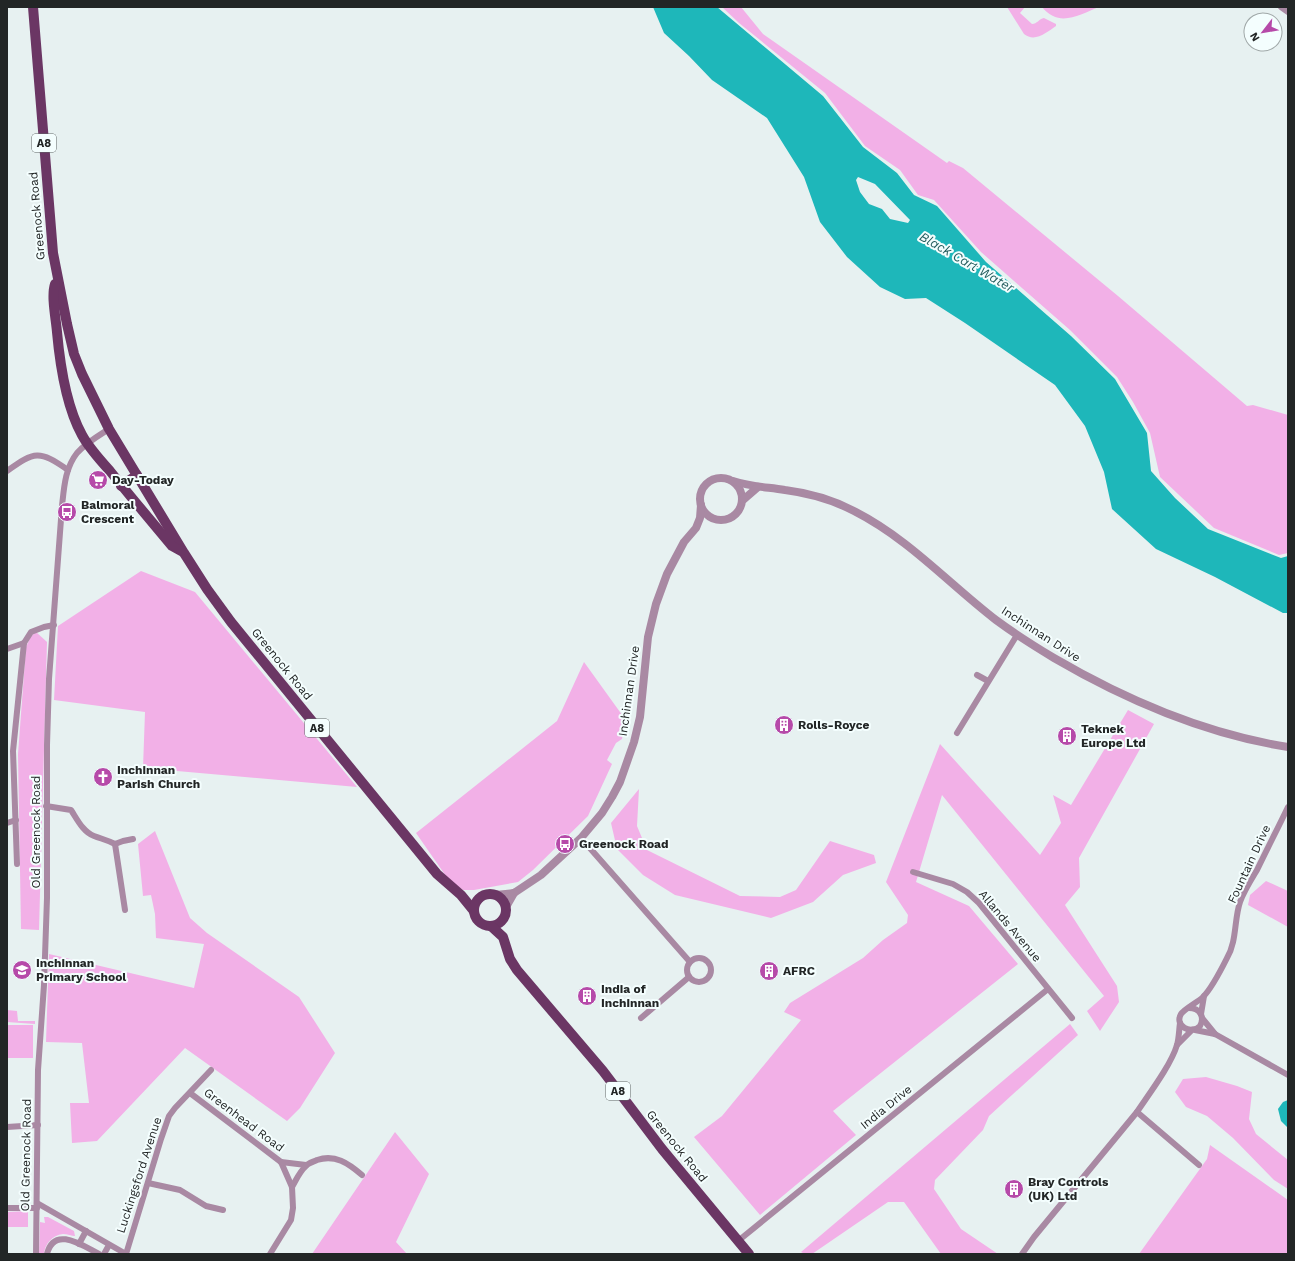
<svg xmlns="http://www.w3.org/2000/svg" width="1295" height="1261" font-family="'Work Sans',sans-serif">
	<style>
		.green { fill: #f2b0e7 }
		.water { fill: #1eb7ba; fill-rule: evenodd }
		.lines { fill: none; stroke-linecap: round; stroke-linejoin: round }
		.minor { stroke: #a989a3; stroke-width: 6 }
		.tertiary { stroke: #a989a3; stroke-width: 8 }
		.primary { stroke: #6b3664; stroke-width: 10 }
		.labels { text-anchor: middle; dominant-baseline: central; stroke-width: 4; stroke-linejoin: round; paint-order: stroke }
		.shield { fill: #f4fefe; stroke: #616767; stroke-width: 1 }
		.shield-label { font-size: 11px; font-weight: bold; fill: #222626 }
		.street-label { font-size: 12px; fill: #222626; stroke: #f4fefe }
		.poi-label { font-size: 12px; font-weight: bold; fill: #222626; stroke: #f4fefe; text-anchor: start }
		.water-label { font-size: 13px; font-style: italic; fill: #245d5e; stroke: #f4fefe }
	</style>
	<rect width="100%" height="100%" fill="#e7f1f1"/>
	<!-- green -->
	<g class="green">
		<polygon points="722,7 741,7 763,34 947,163 949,161 963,168 1118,296 1247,406 1253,405 1288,415 1288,553 1279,555 1214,528 1160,477 1150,433 1133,402 1117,377 1070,330 981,252 934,200 918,195 900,170 865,146 825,93 739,23"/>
		<path d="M 1007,7 L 1025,7 L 1020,13 L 1032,24 C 1037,24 1039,19 1044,18 L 1056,24 L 1056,26 C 1047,32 1035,43 1024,34 Z"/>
		<path d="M 1042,7 L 1099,7 C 1079,15 1059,28 1042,7 Z"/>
		<polygon points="141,571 195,592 357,787 143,768 145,712 54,700 58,626"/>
		<polygon points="36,632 47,642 39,930 21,929 18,754 26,647 31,636"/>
		<polygon points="584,662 625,719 622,739 616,743 607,760 612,764 588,816 533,870 518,882 474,890 463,890 448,879 416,833 557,721"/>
		<polygon points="1128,710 1154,724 1079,858 1080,887 1065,905 1117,986 1119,1002 1100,1031 1087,1011 1104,996 942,795 916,882 969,906 1018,964 833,1111 856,1135 760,1215 694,1137 722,1116 801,1020 784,1012 790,1003 863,958 883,940 907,923 908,915 886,882 940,744 1040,855 1061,823 1053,795 1071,805"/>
		<polygon points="639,789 637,826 647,850 740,896 780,897 796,890 830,841 874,855 876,863 843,875 813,902 771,918 675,895 643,875 617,849 611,823"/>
		<polygon points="155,831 190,918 207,933 299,997 335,1053 300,1108 287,1121 185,1048 97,1141 72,1143 70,1103 89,1103 82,1043 46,1042 49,954 194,988 204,944 156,938 155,914 151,895 143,896 138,844"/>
		<polygon points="1266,881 1288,891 1288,927 1248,905 1250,895"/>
		<polygon points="7,1010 17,1011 18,1021 35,1021 35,1024 7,1022"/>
		<polygon points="1070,1024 1078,1035 989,1116 983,1130 935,1180 934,1189 961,1229 998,1254 941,1254 904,1202 888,1202 812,1254 805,1254 801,1252"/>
		<rect x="7" y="1025" width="26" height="33"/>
		<polygon points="1206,1077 1237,1086 1252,1092 1249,1119 1256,1134 1288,1160 1288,1189 1274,1180 1233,1138 1207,1116 1186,1107 1175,1092 1183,1079"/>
		<polygon points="395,1132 429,1174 396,1242 407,1254 312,1254"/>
		<polygon points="1210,1145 1288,1200 1288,1254 1139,1254 1207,1159"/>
		<polygon points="28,1211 28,1227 7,1227 7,1212"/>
		<path d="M 44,1217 L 48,1217 L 74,1231 L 75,1236 C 72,1236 67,1234 63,1234 C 52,1235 45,1244 44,1254 L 39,1254 L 40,1222 L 45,1223 Z"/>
	</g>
	<!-- water -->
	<g class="water">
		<path d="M 653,7 L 717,7 L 823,96 L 863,147 L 897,173 L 914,195 L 937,206 L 986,262 L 1071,336 L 1115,379 L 1147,433 L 1151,471 L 1175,498 L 1208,529 L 1281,558 L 1288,556 L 1288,613 L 1283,613 L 1215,577 L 1156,549 L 1112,509 L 1104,472 L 1085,426 L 1055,385 L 965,323 L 926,298 L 905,299 L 880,287 L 847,257 L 820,222 L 804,177 L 767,118 L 712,80 L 689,56 L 664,33 ZM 858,177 L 875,184 L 910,220 L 908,223 L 890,219 L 882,209 L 869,204 L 860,192 L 856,180 Z"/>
		<polygon points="1288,1100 1288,1128 1281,1121 1278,1109 1283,1102"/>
	</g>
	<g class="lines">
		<!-- minor -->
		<g class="minor">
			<polyline points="1281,7 1288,12"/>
			<path d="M 7,471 C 35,451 39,450 68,470"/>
			<polyline points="7,649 24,643"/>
			<polyline points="977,675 988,681"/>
			<polyline points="957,733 1017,635"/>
			<path d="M 46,806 L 71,810 C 77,819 83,832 94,836 C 102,839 107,840 115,844 L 123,841 L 133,839"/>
			<polyline points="7,823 16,820"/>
			<polyline points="581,838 690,962"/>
			<polyline points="115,844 125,910"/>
			<polyline points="17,864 13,751 24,643 31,632 44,627 54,625"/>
			<polyline points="913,872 953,884 967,892 979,903 1072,1018"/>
			<circle cx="699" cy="970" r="12"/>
			<path d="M 1189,1008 C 1200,1008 1205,1017 1200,1026 C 1191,1035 1174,1026 1181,1014 C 1184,1009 1198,1002 1203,997 C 1210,990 1222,968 1227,958 C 1237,941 1234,920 1240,902 C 1244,891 1251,880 1257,870 C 1267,849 1278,828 1288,807"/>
			<polyline points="1201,1014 1204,996"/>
			<polyline points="641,1018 689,977"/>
			<polyline points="1202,1018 1215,1034"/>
			<polyline points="1195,1030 1215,1034 1288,1075"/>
			<polyline points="1177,1045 1192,1030"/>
			<polyline points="190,1093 281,1162 292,1187 293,1208 291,1220 270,1254"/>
			<polyline points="1137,1112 1199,1165"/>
			<polyline points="7,1127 38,1125"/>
			<polyline points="281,1162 306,1165"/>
			<polyline points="148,1183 180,1190 206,1206 223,1210"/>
			<path d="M 292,1187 C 296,1180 300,1171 306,1166 C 308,1163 313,1162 317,1160 C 335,1154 348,1163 362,1175"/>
			<polyline points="37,1203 126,1254"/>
			<polyline points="7,1208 37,1208"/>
			<polyline points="738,1241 1048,989"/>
			<polyline points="79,1244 86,1231"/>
			<path d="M 36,1254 L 38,1070 L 44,985 L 47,898 L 47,745 L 49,679 L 62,506 C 64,488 65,468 77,453 C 86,443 98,436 109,429"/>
			<path d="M 47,1254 C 54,1225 83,1246 99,1254"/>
			<polyline points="104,1254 109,1245"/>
			<polyline points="126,1254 161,1139 169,1116 175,1108 211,1070"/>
			<path d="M 1022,1254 L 1034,1237 L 1137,1112 C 1149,1094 1171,1065 1177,1045 C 1179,1038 1179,1030 1180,1023"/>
		</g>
		<!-- tertiary -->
		<g class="tertiary">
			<circle cx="721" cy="499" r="21"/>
			<path d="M 733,481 C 752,487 766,487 785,490 C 809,493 833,500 854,511 C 909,539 948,583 996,620 C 1015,634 1034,646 1054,658 C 1126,700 1205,734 1288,747"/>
			<polyline points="743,500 758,487"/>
			<polyline points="496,895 514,893 541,875 581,838 602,813 612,797 620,782 634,742 640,717 648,637 656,604 667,574 684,542 696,528 700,518 701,505"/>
			<polyline points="506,907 514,893"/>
		</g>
		<!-- primary -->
		<g class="primary">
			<polyline points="33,7 53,253 67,324 74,354 82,374 109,429 184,553 207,589 231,622 437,874 461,895 474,911"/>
			<path d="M 55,284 C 51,296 56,319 57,332 C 60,365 66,406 82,435 C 89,448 100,460 110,471 C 130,496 151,521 172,546 L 181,551"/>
			<polyline points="121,486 137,475"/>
			<circle cx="490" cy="910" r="16"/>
			<polyline points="491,926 503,937 510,959 517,970 603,1071 662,1149 749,1254"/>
		</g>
	</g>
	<!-- icons -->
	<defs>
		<g id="supermarket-disc" transform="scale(1)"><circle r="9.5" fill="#b64aa9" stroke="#f4fefe"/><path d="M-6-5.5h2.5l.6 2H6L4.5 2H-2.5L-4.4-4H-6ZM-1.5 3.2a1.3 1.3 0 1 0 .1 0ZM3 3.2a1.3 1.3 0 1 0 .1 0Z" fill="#fff"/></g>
		<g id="bus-disc" transform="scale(1)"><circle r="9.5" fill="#b64aa9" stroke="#f4fefe"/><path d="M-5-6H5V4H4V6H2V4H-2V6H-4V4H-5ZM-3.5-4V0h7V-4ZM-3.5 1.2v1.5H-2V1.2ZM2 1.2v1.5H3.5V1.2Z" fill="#fff"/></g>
		<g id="building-disc" transform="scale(1)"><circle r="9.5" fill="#b64aa9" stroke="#f4fefe"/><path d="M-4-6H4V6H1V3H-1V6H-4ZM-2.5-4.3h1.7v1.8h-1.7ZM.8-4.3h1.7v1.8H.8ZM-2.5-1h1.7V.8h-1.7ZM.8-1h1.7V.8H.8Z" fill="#fff"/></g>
		<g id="church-disc" transform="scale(1)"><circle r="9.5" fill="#b64aa9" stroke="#f4fefe"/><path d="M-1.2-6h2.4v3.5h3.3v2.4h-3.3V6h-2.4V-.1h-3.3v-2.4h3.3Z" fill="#fff"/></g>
		<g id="school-disc" transform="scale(1)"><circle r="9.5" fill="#b64aa9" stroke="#f4fefe"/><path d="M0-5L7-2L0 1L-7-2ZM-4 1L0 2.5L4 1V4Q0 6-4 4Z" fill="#fff"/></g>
	</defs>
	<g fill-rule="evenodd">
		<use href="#supermarket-disc" x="98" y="480"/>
		<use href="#bus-disc" x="67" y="512"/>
		<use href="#building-disc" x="784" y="725"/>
		<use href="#building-disc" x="1067" y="736"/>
		<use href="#church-disc" x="103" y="777"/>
		<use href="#bus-disc" x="565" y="844"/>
		<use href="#school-disc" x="22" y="970"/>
		<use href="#building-disc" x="769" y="971"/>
		<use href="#building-disc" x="587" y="996"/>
		<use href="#building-disc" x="1014" y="1189"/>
	</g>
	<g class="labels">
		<!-- shield labels -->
		<g class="shield">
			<rect x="32" y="134" width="24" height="18" rx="3"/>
			<rect x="305" y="719" width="24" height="18" rx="3"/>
			<rect x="606" y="1082" width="24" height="18" rx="3"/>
		</g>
		<g class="shield-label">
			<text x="44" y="143">A8</text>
			<text x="317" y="728">A8</text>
			<text x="618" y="1091">A8</text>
		</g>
		<!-- street labels -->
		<g class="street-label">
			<text transform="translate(37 216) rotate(-95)">Greenock Road</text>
			<text transform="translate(1041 634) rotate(33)">Inchinnan Drive</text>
			<text transform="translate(282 664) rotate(51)">Greenock Road</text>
			<text transform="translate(629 691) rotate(-82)">Inchinnan Drive</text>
			<text transform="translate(36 832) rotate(-90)">Old Greenock Road</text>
			<text transform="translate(1249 864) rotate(-65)">Fountain Drive</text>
			<text transform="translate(1010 926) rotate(50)">Allands Avenue</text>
			<text transform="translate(886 1107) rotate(-39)">India Drive</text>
			<text transform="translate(244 1120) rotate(37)">Greenhead Road</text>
			<text transform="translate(677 1146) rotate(51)">Greenock Road</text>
			<text transform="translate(26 1155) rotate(-89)">Old Greenock Road</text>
			<text transform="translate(139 1175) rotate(-72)">Luckingsford Avenue</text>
		</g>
		<!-- poi labels -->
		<g class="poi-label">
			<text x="112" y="480">Day-Today</text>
			<text x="81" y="505">Balmoral<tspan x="81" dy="14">Crescent</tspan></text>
			<text x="798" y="725">Rolls-Royce</text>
			<text x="1081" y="729">Teknek<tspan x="1081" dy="14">Europe Ltd</tspan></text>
			<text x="117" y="770">Inchinnan<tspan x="117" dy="14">Parish Church</tspan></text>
			<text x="579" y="844">Greenock Road</text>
			<text x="36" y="963">Inchinnan<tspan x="36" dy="14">Primary School</tspan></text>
			<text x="783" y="971">AFRC</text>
			<text x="601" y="989">India of<tspan x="601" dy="14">Inchinnan</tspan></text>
			<text x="1028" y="1182">Bray Controls<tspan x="1028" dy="14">(UK) Ltd</tspan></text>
		</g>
		<!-- water labels -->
		<g class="water-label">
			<text transform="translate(967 262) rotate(30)">Black Cart Water</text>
		</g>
	</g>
	<!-- border -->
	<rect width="1295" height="1261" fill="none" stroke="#222626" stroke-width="16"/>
	<!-- north arrow -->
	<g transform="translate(1263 32) rotate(239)"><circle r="19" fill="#f4fefe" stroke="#a0a8a8"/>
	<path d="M0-3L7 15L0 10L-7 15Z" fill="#b64aa9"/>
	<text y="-6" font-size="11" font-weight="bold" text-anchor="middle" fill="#222626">N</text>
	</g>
</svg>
